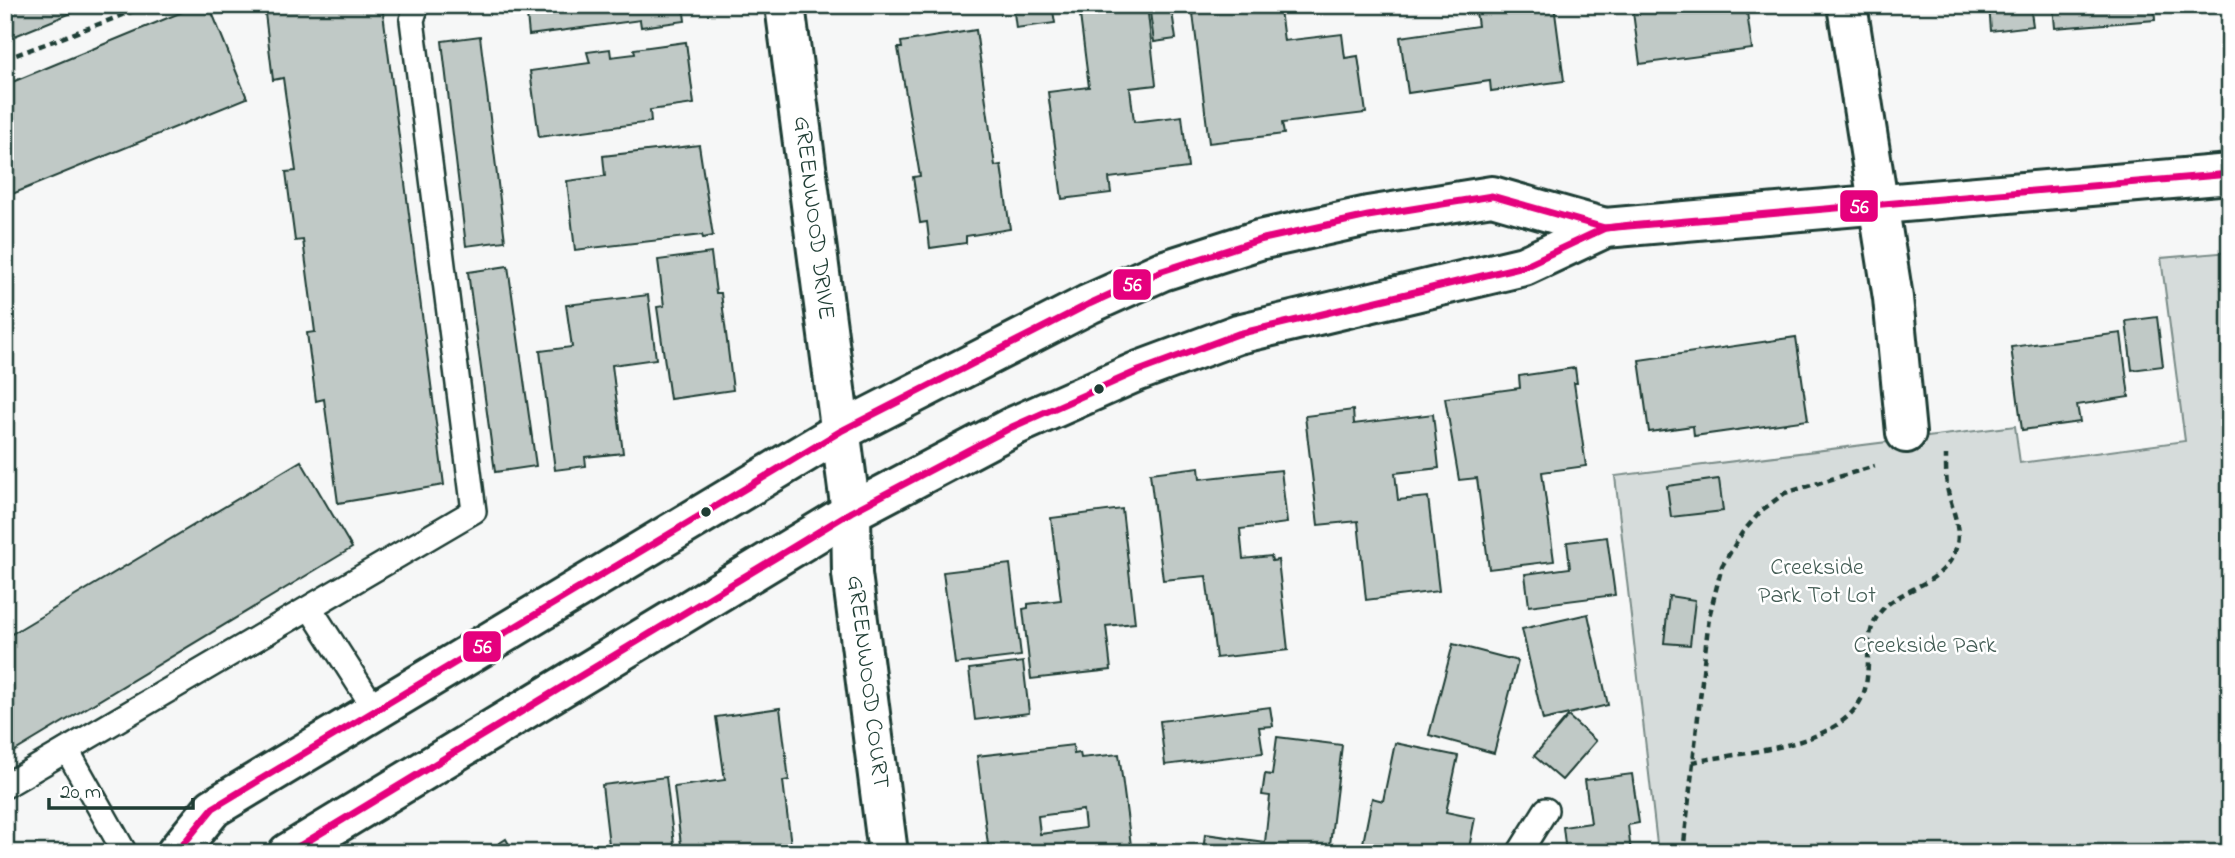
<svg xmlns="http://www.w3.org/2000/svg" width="2235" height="858" font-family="'Indie Flower',sans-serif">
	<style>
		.green { fill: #d6dcdb; stroke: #7a8c88; stroke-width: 2 }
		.building { fill: #c0c9c6; stroke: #1f3d34; stroke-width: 2; fill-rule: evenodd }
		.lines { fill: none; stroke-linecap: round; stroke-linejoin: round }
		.lane-casing { stroke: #1f3d34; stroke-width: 28 }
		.street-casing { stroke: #1f3d34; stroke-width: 44 }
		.secondary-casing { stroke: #1f3d34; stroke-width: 44 }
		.path { stroke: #1f3d34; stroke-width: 4.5; stroke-dasharray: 7 5; stroke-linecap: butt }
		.lane { stroke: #fff; stroke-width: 23 }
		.street { stroke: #fff; stroke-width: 38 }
		.secondary { stroke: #fff; stroke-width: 38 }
		.bus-1-casing { stroke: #fff; stroke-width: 12 }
		.bus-1 { stroke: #e5007d; stroke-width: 7 }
		.bus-dot { fill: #1f3d34; stroke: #fff; stroke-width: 2.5 }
		.labels { text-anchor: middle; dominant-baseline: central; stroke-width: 5; stroke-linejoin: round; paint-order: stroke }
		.street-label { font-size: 24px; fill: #1f3d34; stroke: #fff }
		.park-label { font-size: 24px; fill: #445d55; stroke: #fff }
		.line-badge { stroke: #fff; stroke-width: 2.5 }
		.badge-label { font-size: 19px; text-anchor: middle; font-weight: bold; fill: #fff }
	</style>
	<rect width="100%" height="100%" fill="#f6f7f7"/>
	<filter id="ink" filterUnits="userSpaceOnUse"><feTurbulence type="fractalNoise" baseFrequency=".0143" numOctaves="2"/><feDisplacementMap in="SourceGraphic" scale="14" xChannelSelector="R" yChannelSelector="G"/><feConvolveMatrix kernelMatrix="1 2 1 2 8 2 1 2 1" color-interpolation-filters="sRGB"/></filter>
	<g filter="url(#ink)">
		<!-- green -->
		<polygon class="green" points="2230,252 2230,853 1658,853 1615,476 2015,426 2020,463 2185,441 2161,258"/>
		<!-- building -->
		<g class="building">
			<polygon points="5,5 91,5 5,40"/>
			<polygon points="199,5 209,5 247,98 5,197 5,85"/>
			<polygon points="264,5 382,5 444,485 338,503 324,399 316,401 307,333 315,332 303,240 295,241 286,172 296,171 283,78 273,80"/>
			<polygon points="526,5 683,5 685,21 641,27 640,20 529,35"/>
			<polygon points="1013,5 1061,5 1062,10 1053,11 1055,23 1016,28"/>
			<polygon points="1093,5 1147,5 1156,85 1130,88 1134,122 1182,116 1188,168 1109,178 1111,193 1062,199 1048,92 1089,87 1079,7"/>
			<polygon points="1149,5 1171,5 1176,39 1154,42"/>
			<polygon points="1192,5 1289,5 1289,9 1280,10 1284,41 1342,34 1345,58 1358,56 1366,113 1282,123 1284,134 1209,143"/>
			<polygon points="1475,5 1554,5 1564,81 1491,91 1490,81 1408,93 1400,37 1478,26"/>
			<polygon points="1632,5 1746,5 1752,49 1640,64"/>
			<polygon points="1989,5 2030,5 2033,26 1991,31"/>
			<polygon points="2053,5 2154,5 2155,20 2055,28"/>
			<polygon points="2187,5 2230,5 2230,11 2188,14"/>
			<polygon points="976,30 995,166 1001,165 1010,229 966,236 966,243 930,248 927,222 920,223 913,177 920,176 898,48 902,48 901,42"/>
			<polygon points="480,36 505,241 466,246 442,41"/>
			<polygon points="686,42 694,104 650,110 651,122 539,137 530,71 590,63 587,52 610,49 611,57 635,54 634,49"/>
			<polygon points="699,145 713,236 703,238 702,235 575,250 567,181 605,176 603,156"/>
			<polygon points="711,253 716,293 721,293 733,390 670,399 657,307 664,306 658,260"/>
			<polygon points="508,266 536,466 495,472 468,272"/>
			<polygon points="648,295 656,359 612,365 623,453 585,457 586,466 555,470 540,351 572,347 566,305"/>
			<polygon points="2157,317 2163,366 2132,370 2126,321"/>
			<polygon points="2121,333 2129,397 2077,405 2080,422 2022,430 2011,347"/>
			<polygon points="1796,337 1808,420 1694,436 1693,426 1649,432 1639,360"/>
			<polygon points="1575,368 1577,383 1574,383 1586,466 1542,472 1554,561 1489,569 1477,478 1459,480 1445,398 1520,388 1519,376"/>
			<polygon points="1353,410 1354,424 1433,414 1439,468 1395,473 1398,500 1428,497 1439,591 1366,600 1358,521 1318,525 1305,416"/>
			<polygon points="301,461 352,548 5,757 5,638"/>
			<polygon points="1199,467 1200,479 1281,470 1287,523 1240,529 1243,559 1271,556 1272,561 1278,560 1288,650 1216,658 1206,576 1163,580 1150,473"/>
			<polygon points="1719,479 1723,511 1671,517 1667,486"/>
			<polygon points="1122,509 1135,623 1106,626 1111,670 1031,679 1023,609 1028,608 1028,604 1061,600 1051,518"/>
			<polygon points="1607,537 1615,595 1529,606 1525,574 1570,568 1567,542"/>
			<polygon points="1010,564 1021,656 955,664 943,572"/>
			<polygon points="1669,596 1695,600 1690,645 1664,643"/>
			<polygon points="1588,614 1608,705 1543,720 1522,629"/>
			<polygon points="1453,644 1518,661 1494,753 1429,735"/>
			<polygon points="1023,662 1029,713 975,720 969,669"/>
			<polygon points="1270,707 1273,726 1259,727 1263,753 1165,765 1160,721"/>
			<polygon points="780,708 789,780 783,781 792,853 682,853 674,787 725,780 716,717"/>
			<polygon points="1568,716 1596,741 1562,780 1534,756"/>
			<polygon points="1277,737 1342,745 1329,853 1203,853 1205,834 1265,842 1270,796 1262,795 1265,774 1272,775"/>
			<polygon points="1395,743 1458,756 1446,812 1475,818 1468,853 1361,853 1372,798 1383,801"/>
			<path d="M 1073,745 L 1074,754 L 1080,753 L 1081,758 L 1119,754 L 1132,853 L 989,853 L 977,756 ZM 1083,810 L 1085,828 L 1040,834 L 1038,816 Z"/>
			<polygon points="1632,774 1639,823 1628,825 1631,853 1566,853 1563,827 1591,823 1585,780"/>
			<polygon points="666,777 675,853 610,853 602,785"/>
			<polygon points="506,839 514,853 484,853"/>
		</g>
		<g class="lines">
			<!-- lane casing -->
			<g class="lane-casing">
				<g id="lane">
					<polyline points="310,608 376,711"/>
					<polyline points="67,750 125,853"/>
					<polyline points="5,786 474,511 412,20 417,5"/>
					<polyline points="1519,853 1546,810"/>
				</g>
			</g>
			<!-- street casing -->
			<g class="street-casing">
				<g id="street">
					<polyline points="785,5 851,512 852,574 888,853"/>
					<polyline points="1847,5 1893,298 1906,433"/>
				</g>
			</g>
			<!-- secondary casing -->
			<g class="secondary-casing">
				<g id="secondary">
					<polyline points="176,853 213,808 841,431 1089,304 1162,271 1259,240 1368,216 1492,196 1605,228"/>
					<polyline points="288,853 851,512 1012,427 1136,372 1238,334 1524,266 1605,228 2230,174"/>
				</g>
			</g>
			<!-- path -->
			<g class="path">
				<polyline points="5,59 150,5"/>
				<path d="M 1692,762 C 1741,752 1842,748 1863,695 C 1872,672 1864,644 1874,622 C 1891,585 1947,590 1957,544 C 1961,526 1950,504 1947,487 C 1946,476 1946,465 1946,455"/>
				<polyline points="1683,853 1709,617 1722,566 1742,533 1762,510 1785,493 1875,466"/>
			</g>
			<!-- lane -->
			<use href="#lane" class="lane"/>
			<!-- street -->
			<use href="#street" class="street"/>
			<!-- secondary -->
			<use href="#secondary" class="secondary"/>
			<!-- bus-1 casing -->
			<g class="bus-1-casing">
				<g id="bus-1">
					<polyline points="176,853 213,808 841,431 1089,304 1162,271 1259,240 1368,216 1492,196 1605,228 2230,174"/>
					<polyline points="288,853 851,512 1012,427 1136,372 1238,334 1524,266 1605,228 1631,225"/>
				</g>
			</g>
			<!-- bus-1 -->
			<use href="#bus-1" class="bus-1"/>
		</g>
	</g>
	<!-- markers -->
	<g class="bus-dot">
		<circle cx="1099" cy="389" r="6"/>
		<circle cx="706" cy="512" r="6"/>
	</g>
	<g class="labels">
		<!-- street labels -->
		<g class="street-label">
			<text transform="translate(813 218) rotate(83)">GREENWOOD DRIVE</text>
			<text transform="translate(867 682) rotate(83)">GREENWOOD COURT</text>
		</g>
		<!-- park labels -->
		<g class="park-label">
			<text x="1817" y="568">Creekside<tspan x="1817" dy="28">Park Tot Lot</tspan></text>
			<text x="1925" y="646">Creekside Park</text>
		</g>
	</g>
	<g class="line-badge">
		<rect x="1839" y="189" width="40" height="34" rx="7" fill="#e5007d"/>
		<rect x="1112" y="268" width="40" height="33" rx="7" fill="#e5007d"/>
		<rect x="462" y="630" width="40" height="33" rx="7" fill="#e5007d"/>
	</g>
	<g class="badge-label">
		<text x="1859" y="213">56</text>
		<text x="1132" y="291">56</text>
		<text x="482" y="653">56</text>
	</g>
	<!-- margin -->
	<rect width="2235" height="858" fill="none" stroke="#fff" stroke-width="28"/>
	<rect x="14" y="14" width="2207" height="830" fill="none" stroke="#1f3d34" stroke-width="2.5" filter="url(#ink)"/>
	<!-- scale -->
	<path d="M49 798v10h144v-10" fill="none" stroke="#1f3d34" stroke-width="3.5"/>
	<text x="60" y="798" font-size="21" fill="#1f3d34" stroke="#ffffff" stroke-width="5" paint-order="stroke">20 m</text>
</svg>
